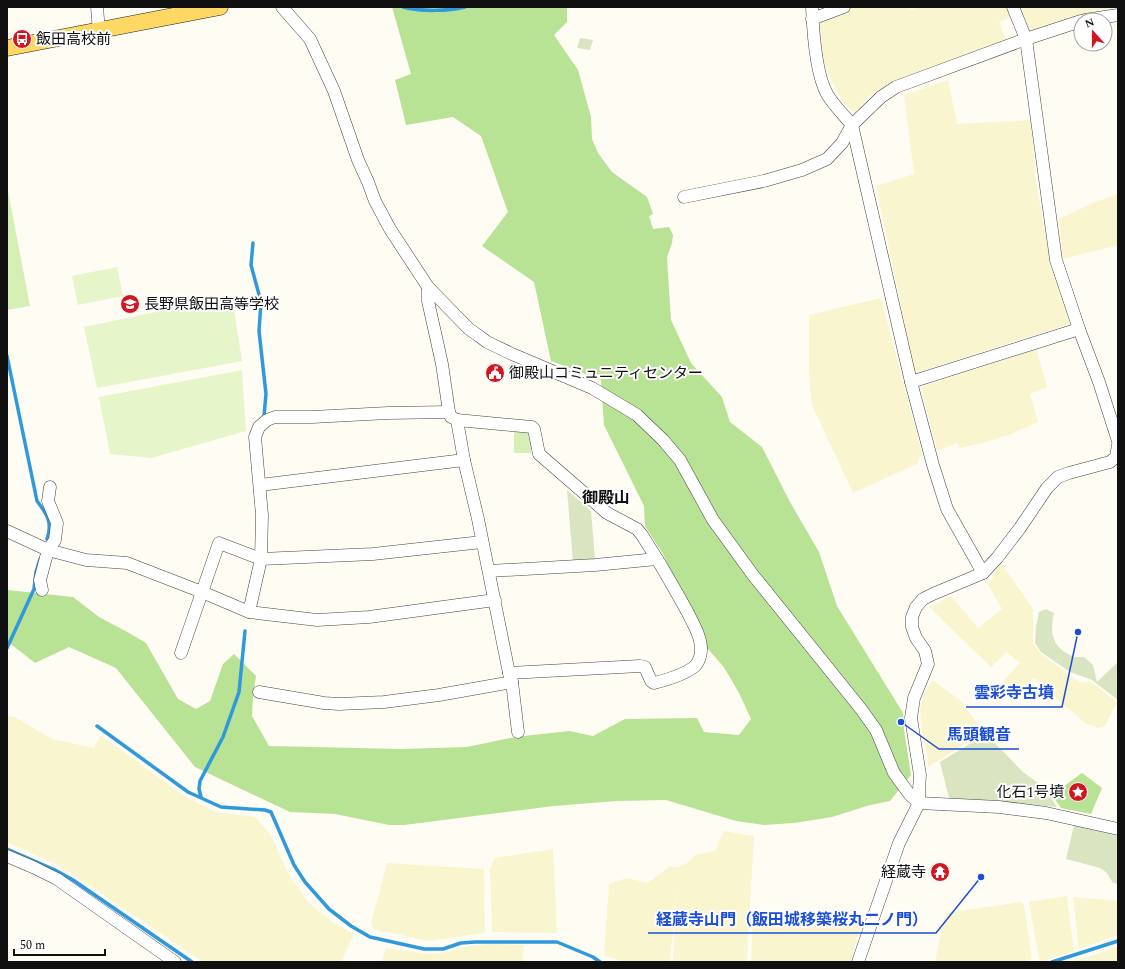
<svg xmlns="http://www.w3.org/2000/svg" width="1125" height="969" font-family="Spectral,'Noto Sans JP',serif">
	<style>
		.farmland { fill: #f9f5cf }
		.green { fill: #d5efb7 }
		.forest { fill: #b8e294 }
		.cemetery { fill: #d9e5c0 }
		.pitch { fill: #e7f5ca }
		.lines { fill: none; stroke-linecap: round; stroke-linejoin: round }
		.stream { stroke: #2f99dd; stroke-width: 3.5 }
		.minor-casing { stroke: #434343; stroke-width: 13 }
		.major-casing { stroke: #212121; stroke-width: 17 }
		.minor { stroke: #fff; stroke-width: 12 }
		.major { stroke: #ffd763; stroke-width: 16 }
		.labels { text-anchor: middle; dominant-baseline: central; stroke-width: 4; stroke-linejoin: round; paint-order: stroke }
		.poi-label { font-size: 15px; fill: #101010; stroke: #fff; text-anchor: start }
		.neighbourhood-label { font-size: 16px; font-weight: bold; fill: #101010; stroke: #fff }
		.leader { fill: none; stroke: #1d4ed8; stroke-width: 1.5 }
		.callout-dot { fill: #1d4ed8; stroke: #fff; stroke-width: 1.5 }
		.callout-label { font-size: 16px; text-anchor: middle; font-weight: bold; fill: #1d4ed8; stroke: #fff; stroke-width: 4; stroke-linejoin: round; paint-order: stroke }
	</style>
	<rect width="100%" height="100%" fill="#fffcf3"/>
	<!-- farmland -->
	<g class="farmland">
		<polygon points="851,7 908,7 910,10 919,7 1006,7 1011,17 999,22 1006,40 869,96 855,113 844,104 828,74 810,21"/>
		<polygon points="1021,7 1117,7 1117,8 1034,30 1028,26"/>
		<polygon points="948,80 957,124 1031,120 1036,182 1050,260 1070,324 915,373 876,186 914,174 904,95"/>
		<polygon points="1118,194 1118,245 1063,259 1059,219 1093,203"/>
		<polygon points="881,298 922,454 917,464 853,493 812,405 809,376 809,315"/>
		<polygon points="1036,349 1047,387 1030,394 1038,422 1009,435 986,442 960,448 957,443 937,451 921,387"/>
		<polygon points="1001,563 1033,609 1033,643 1041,654 1079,682 1091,682 1117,702 1105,726 1098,728 1085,723 1057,699 1034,678 1014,698 1000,685 1020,663 1007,652 991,667 929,607 951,596 978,628 1002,609 987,583 994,578 993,571"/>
		<polygon points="932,680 960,700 984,732 928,767 927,753 923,738 920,710 924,695"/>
		<polygon points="7,716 15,717 52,739 94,748 100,735 187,798 216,812 255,817 270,834 289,875 308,902 332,922 354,934 341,962 203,962 64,868 7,842"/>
		<polygon points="724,831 754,836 747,962 673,962 677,887 670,962 623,962 604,955 609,884 627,878 648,883 669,867 679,867 689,862 695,855 715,851"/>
		<polygon points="553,849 557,933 492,932 490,869 495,858"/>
		<polygon points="387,863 484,869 485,933 428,941 373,929 371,923"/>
		<polygon points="1067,896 1074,951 1042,961 1039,959 1029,902"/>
		<polygon points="1073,897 1118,901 1118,935 1079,949"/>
		<polygon points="1021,902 1024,905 1032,959 1024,962 935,962 945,913"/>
		<polygon points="753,914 863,919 850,962 751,962"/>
		<polygon points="488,944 524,945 522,962 382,962 386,948 428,954 447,952 469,946"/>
		<polygon points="1118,947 1118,962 1073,962"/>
	</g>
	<!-- green -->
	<g class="green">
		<polygon points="7,186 30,306 7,310"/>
		<rect x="514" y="430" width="17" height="23"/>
	</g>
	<!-- forest -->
	<g class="forest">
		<polygon points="392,7 567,7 567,22 554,35 578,70 591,117 592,139 598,153 612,172 647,197 653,214 649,216 653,229 669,227 673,235 672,243 667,257 671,320 691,363 722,397 730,422 762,447 790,502 819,552 837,606 903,713 904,730 911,775 890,801 870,805 832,817 794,823 764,825 736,821 666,800 616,801 554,806 404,825 389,825 335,814 290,812 195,767 116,668 69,647 35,663 7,641 7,590 73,597 99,617 129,633 146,643 178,699 196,709 210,701 223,664 234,654 256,676 253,696 252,716 269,746 401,749 467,747 515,737 569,731 593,736 625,719 697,718 704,732 739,735 751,719 740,695 731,679 723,666 707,648 663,554 645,526 644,506 604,425 601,380 551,361 534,282 482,246 508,212 481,136 453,117 406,125 395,80 411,74"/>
		<polygon points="1082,773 1102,788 1091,814 1061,808 1052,795"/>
	</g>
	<!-- cemetery -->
	<g class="cemetery">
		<polygon points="580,38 593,40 590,50 577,48"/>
		<polygon points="567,490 591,511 595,559 573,561"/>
		<path d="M 1046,609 L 1054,613 C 1051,628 1050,640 1063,651 C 1067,653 1071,656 1075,657 C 1078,657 1081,657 1084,657 L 1093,665 L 1097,682 L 1118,662 L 1118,700 L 1092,680 L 1070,672 L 1041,652 L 1035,643 L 1036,627 L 1039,612 Z"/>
		<polygon points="986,734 1023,772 1045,788 1057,807 949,798 940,762"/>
		<polygon points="1074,825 1118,836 1118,884 1113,883 1106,872 1100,868 1066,859"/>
	</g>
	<!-- pitch -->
	<g class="pitch">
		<polygon points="117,267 123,296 78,305 72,276"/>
		<polygon points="232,296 242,361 97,388 84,327"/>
		<polygon points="242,370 246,431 151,458 110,454 99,397"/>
	</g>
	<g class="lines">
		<!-- stream -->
		<g class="stream">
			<path d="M 403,7 C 421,12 448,11 465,7"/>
			<polyline points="253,243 251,265 261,302 259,331 266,394 264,416"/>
			<path d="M 7,356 L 37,501 C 47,514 53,523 47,539"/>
			<polyline points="7,648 34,589 36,572 40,559"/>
			<polyline points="97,726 188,792 221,807 265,810 271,812 294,865 305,882 329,909 351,926 370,937 424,949 443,949 461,943 475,942 557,942 593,957 600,962"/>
			<polyline points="201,797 199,789 200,781 223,737 239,692 245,631"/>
			<polyline points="7,849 55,870 73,880 192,962"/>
			<polyline points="1052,962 1118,941"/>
		</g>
		<!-- minor casing -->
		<g class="minor-casing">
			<g id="minor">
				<polyline points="97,7 99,31"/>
				<polyline points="282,7 310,39 334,91 358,160 368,182 375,201 390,229 428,287 469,329 479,336 487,342 512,354 592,388 637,415 663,440 680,460 713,520 753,575 861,709 876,730 894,773 910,795 919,803 999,807 1046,813 1118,829"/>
				<path d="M 812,7 C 813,31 816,74 827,94 C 834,106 844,115 852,125 L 911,382 L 1079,329"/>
				<polyline points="1013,7 1026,39 1056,260 1079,329 1099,382 1118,441"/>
				<polyline points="812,19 844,7"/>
				<polyline points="1085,20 1118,15"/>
				<polyline points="684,197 764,181 802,170 827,159 842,143 852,125 881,97 896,87 1026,39 1081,21"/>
				<polyline points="428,287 428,301 442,364 449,412 451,417 457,420 464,460 478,519 509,673 512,682 518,732"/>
				<polyline points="911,382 933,465 947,509 983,573"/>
				<polyline points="449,412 388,413 312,417 275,417 267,420 259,427 255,437 262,515 261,559 249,612 317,620 369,617 495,600"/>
				<polyline points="457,420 532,427 534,429 539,454 607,513 637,529 642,535 657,559"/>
				<polyline points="260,485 464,460"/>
				<polyline points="7,531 48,550 86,560 127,563 202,592 249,612"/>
				<path d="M 489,571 L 595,565 L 657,559 C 668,577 678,595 688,613 C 692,622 698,631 700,641 C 702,649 701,658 696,665 C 687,674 666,680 654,683 L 651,681 L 645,667 L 640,666 L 509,673"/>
				<polyline points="42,590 40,580 48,550 55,540 57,523 48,501 50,487"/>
				<polyline points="181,653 219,543 261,559 373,554 482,542"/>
				<polyline points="259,692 324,703 339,704 384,702 439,695 512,682"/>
				<polyline points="7,856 35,868 57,879 175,962"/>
				<polyline points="858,962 899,843 919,803 919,790 920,775 911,718 914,698 928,664 925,651 916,638 912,627 912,617 916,607 923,599 933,594 983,573 997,558 1020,528 1047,488 1058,477 1069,473 1110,462 1116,457 1118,445"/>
			</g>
		</g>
		<!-- major casing -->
		<g class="major-casing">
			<polyline id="major" points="7,48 220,7"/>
		</g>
		<!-- minor -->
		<use href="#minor" class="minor"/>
		<!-- major -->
		<use href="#major" class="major"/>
	</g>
	<!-- icons -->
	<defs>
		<g id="bus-disc" transform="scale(1)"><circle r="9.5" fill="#d11621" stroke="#fff"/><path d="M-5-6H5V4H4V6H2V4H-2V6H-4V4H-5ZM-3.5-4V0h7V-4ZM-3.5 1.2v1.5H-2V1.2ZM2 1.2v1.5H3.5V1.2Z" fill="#fff"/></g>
		<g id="school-disc" transform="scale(1)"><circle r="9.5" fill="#d11621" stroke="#fff"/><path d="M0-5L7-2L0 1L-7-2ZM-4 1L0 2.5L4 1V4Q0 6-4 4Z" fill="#fff"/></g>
		<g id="civic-disc" transform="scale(1)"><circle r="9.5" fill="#d11621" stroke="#fff"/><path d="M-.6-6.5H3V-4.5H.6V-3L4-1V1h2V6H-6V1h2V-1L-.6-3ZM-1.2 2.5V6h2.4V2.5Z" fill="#fff"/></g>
		<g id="sight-disc" transform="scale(1)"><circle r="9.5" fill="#d11621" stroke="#fff"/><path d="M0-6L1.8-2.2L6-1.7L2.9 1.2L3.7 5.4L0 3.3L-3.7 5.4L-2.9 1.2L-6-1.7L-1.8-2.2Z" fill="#fff"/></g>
		<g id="temple-disc" transform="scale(1)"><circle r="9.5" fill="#d11621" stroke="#fff"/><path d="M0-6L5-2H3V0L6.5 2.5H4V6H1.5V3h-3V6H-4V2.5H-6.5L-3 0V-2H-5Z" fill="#fff"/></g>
	</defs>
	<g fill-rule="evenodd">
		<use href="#bus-disc" x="22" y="39"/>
		<use href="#school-disc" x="130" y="304"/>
		<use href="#civic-disc" x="495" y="373"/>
		<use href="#sight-disc" x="1078" y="792"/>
		<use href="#temple-disc" x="940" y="872"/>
	</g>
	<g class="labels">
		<!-- poi labels -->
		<g class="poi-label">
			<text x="36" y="39">飯田高校前</text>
			<text x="144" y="304">長野県飯田高等学校</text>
			<text x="509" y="373">御殿山コミュニティセンター</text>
			<text x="1064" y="792" text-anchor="end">化石1号墳</text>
			<text x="926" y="872" text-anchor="end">経蔵寺</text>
		</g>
		<!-- neighbourhood labels -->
		<g class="neighbourhood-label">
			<text x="606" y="498">御殿山</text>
		</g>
	</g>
	<!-- callouts -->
	<path class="leader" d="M1078 632L1062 707H966M901 722L939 749H1019M981 877L936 933H648"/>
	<g class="callout-dot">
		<circle cx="1078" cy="632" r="4"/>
		<circle cx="901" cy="722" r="4"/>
		<circle cx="981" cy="877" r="4"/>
	</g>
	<g class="callout-label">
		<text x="1014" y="698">雲彩寺古墳</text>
		<text x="979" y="740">馬頭観音</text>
		<text x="792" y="925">経蔵寺山門（飯田城移築桜丸二ノ門）</text>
	</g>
	<!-- border -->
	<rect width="1125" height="969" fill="none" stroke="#101010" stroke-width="16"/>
	<!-- north arrow -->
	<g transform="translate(1093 32) rotate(339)"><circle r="19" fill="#ffffff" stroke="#9f9f9f"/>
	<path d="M0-3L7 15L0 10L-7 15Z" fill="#d11621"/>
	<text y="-6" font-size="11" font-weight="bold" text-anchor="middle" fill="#101010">N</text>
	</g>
	<!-- scale -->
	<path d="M14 949v6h91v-6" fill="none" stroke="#101010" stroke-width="2"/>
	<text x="20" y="949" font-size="12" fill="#101010" stroke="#ffffff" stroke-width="3" paint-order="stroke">50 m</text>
</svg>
